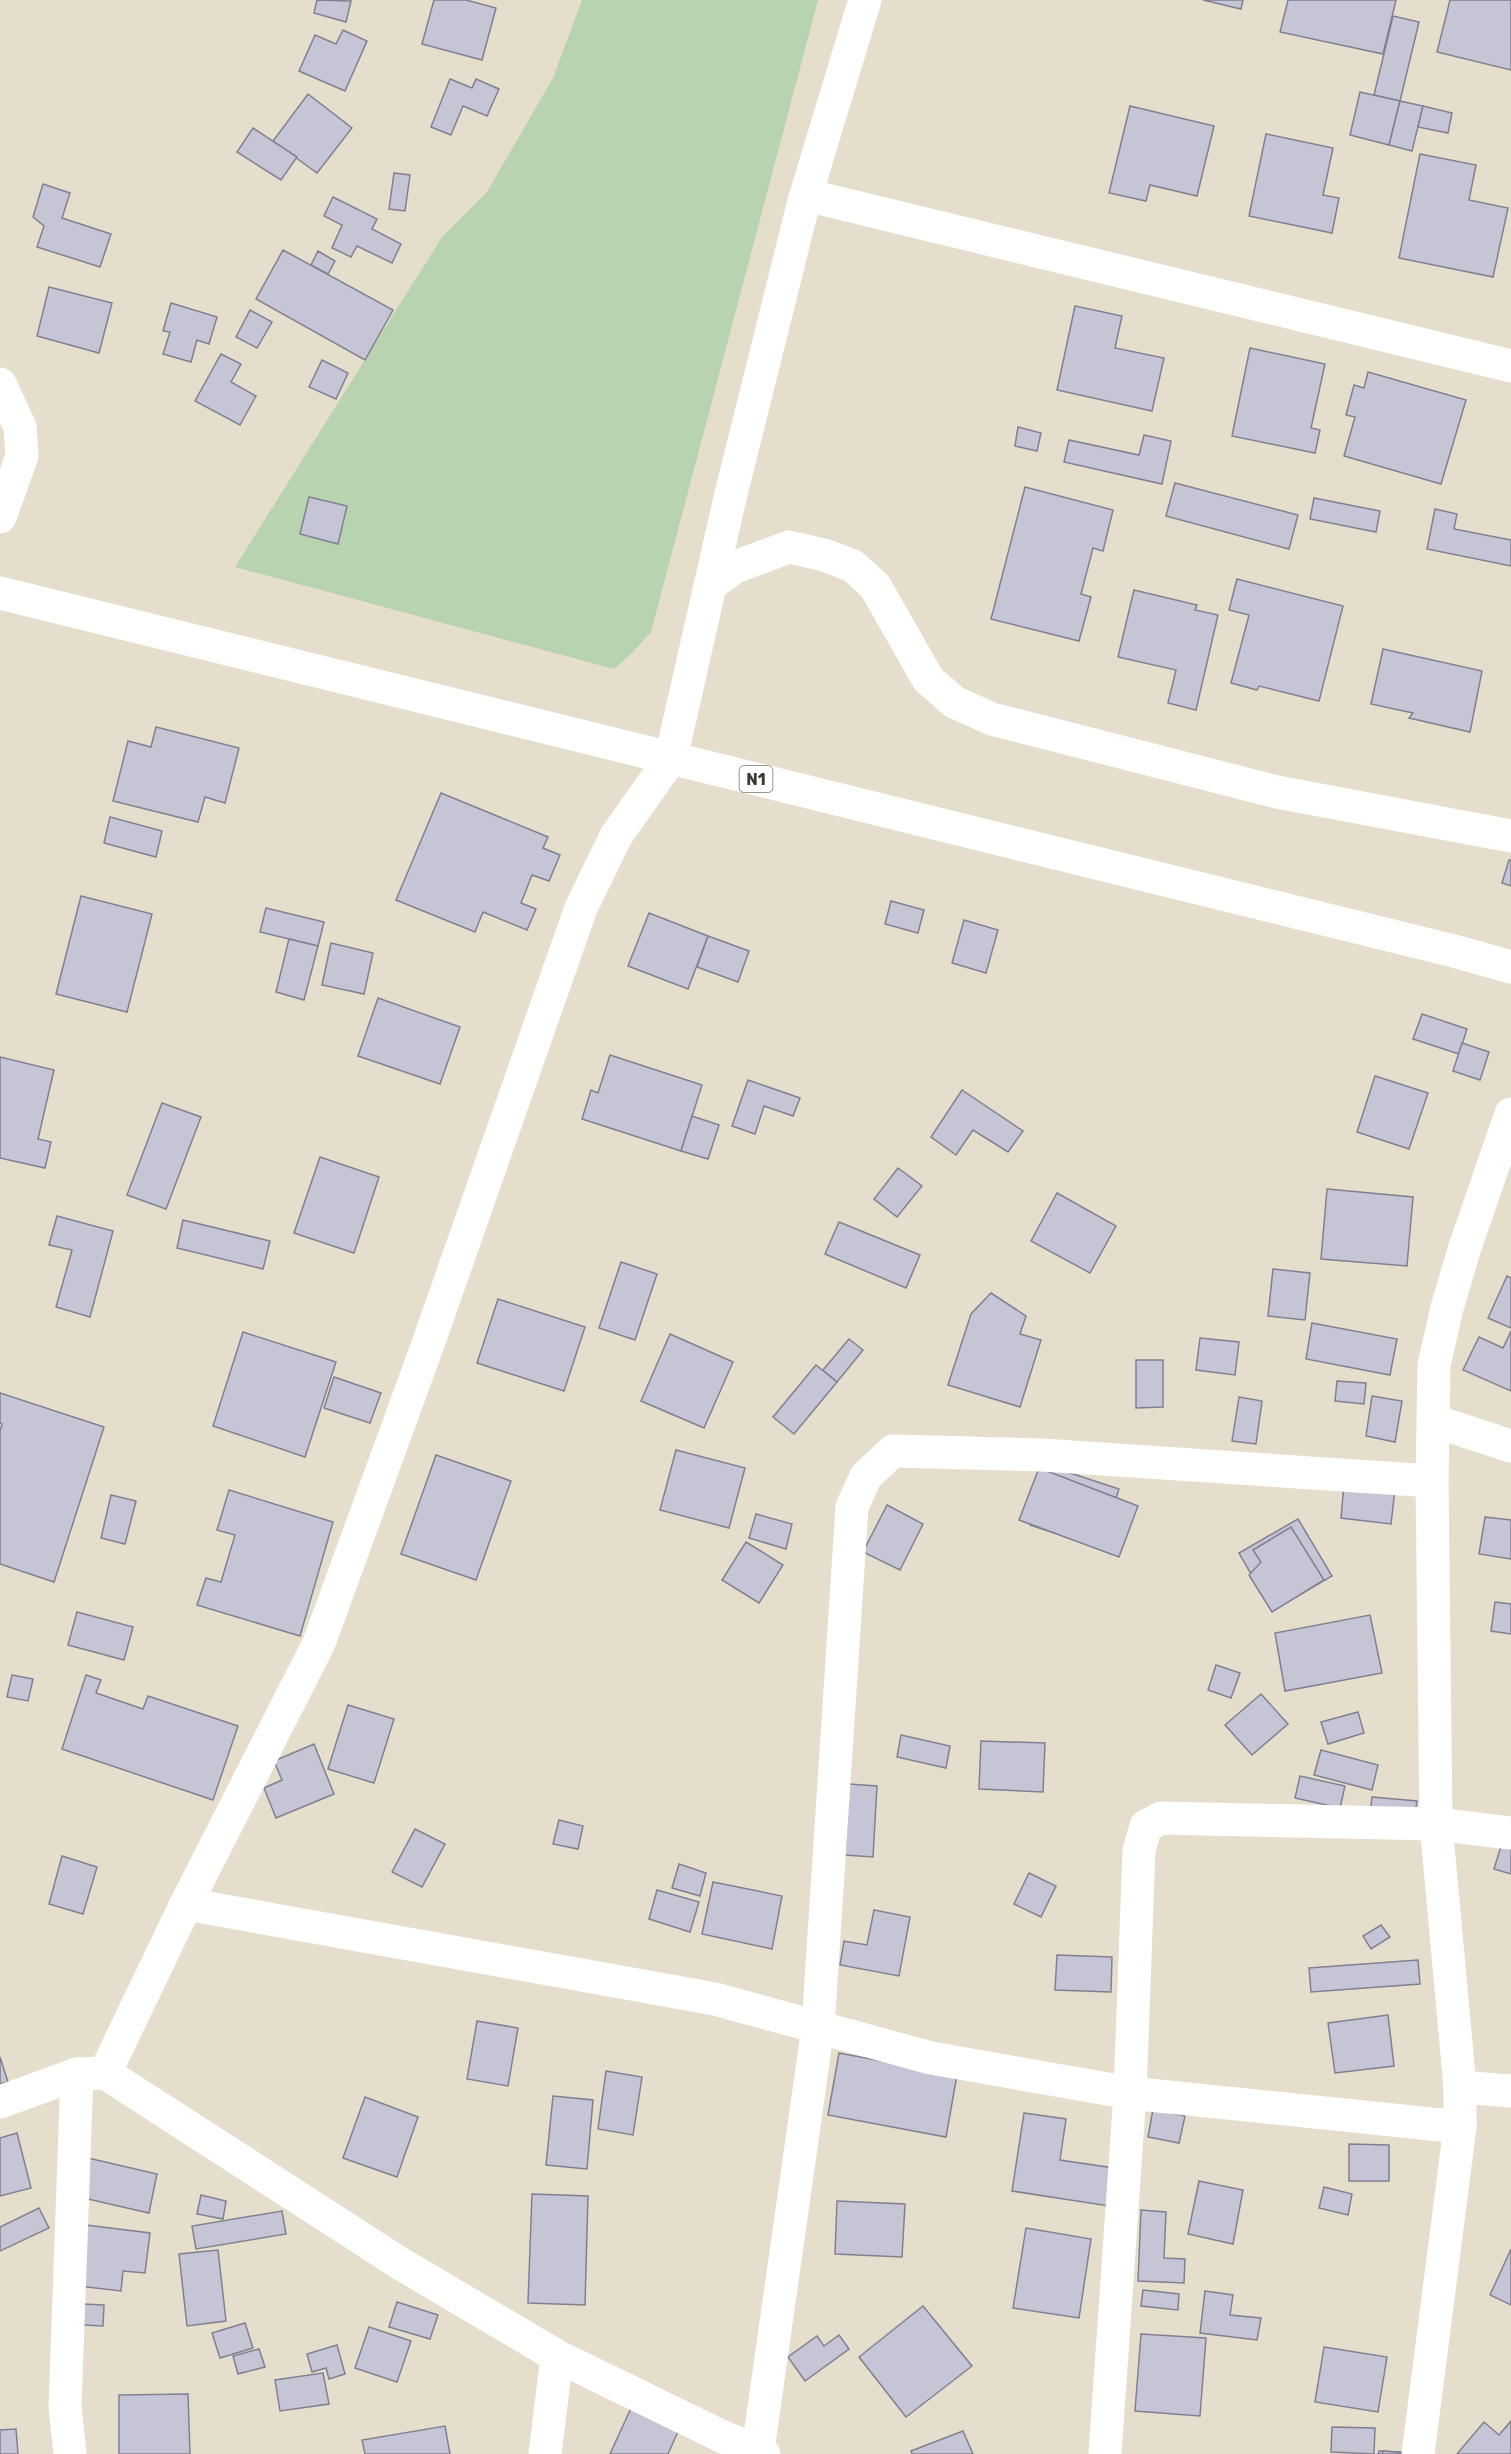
<svg xmlns="http://www.w3.org/2000/svg" width="1511" height="2454" font-family="Rubik,sans-serif">
	<style>
		.green { fill: #b8d3af }
		.building { fill: #c6c5d6; stroke: #828090; stroke-width: 1.5 }
		.lines { fill: none; stroke-linecap: round; stroke-linejoin: round }
		.minor { stroke: #fff; stroke-width: 33 }
		.trunk { stroke: #fff; stroke-width: 33 }
		.labels { text-anchor: middle; dominant-baseline: central; stroke-width: 4.5; stroke-linejoin: round; paint-order: stroke }
		.shield { fill: #fff; stroke: #767470; stroke-width: 1.5 }
		.shield-label { font-size: 16px; font-weight: bold; fill: #3b3932 }
	</style>
	<rect width="100%" height="100%" fill="#e5decd"/>
	<!-- green -->
	<polygon class="green" points="582,0 818,0 651,632 632,653 614,669 235,567 442,237 487,192 553,78"/>
	<!-- building -->
	<g class="building">
		<polygon points="317,0 351,1 346,22 314,13"/>
		<polygon points="434,0 466,0 496,8 482,60 422,44"/>
		<polygon points="1203,0 1243,0 1241,9"/>
		<polygon points="1288,0 1396,0 1383,54 1280,32"/>
		<polygon points="1450,0 1511,0 1511,70 1437,52"/>
		<polygon points="1393,16 1419,22 1400,101 1374,95"/>
		<polygon points="343,30 367,41 345,91 299,71 315,35 336,44"/>
		<polygon points="450,79 472,88 476,79 499,89 487,116 463,106 451,135 431,127"/>
		<polygon points="1360,92 1400,101 1389,145 1350,135"/>
		<polygon points="308,94 352,128 317,173 273,141"/>
		<polygon points="1400,101 1423,106 1412,151 1389,145"/>
		<polygon points="1130,106 1214,126 1197,196 1150,185 1146,201 1109,193"/>
		<polygon points="1423,106 1452,113 1448,133 1418,127"/>
		<polygon points="253,128 297,157 281,180 237,152"/>
		<polygon points="1266,134 1333,148 1323,195 1339,198 1332,233 1249,216"/>
		<polygon points="1420,154 1476,165 1469,200 1508,208 1493,277 1399,258"/>
		<polygon points="394,173 410,175 405,211 389,209"/>
		<polygon points="43,184 70,193 62,218 111,234 100,267 37,247 44,226 33,217"/>
		<polygon points="333,197 377,219 372,229 401,244 392,263 357,246 351,257 332,248 342,225 324,216"/>
		<polygon points="283,250 393,310 365,360 256,299"/>
		<polygon points="318,251 335,261 328,274 311,265"/>
		<polygon points="49,287 112,303 99,353 37,336"/>
		<polygon points="171,303 217,317 209,344 197,340 191,362 163,354 170,332 163,331"/>
		<polygon points="1075,306 1122,316 1115,348 1164,358 1152,411 1057,390"/>
		<polygon points="250,310 272,322 257,348 236,337"/>
		<polygon points="1250,348 1325,364 1311,428 1320,430 1315,453 1232,436"/>
		<polygon points="221,354 241,364 231,382 256,396 240,425 195,401"/>
		<polygon points="322,360 348,373 336,399 309,387"/>
		<polygon points="1368,372 1466,400 1441,484 1344,456 1355,417 1346,415 1354,385 1364,388"/>
		<polygon points="1018,427 1041,433 1037,451 1015,446"/>
		<polygon points="1144,435 1171,441 1162,484 1064,462 1069,440 1139,455"/>
		<polygon points="1175,483 1298,515 1289,549 1166,516"/>
		<polygon points="1025,487 1113,510 1103,551 1093,548 1081,594 1091,597 1079,641 991,619"/>
		<polygon points="309,497 347,506 338,544 300,534"/>
		<polygon points="1314,498 1380,511 1376,532 1310,519"/>
		<polygon points="1435,509 1457,514 1454,529 1511,540 1511,566 1427,549"/>
		<polygon points="1237,579 1343,606 1319,701 1259,686 1257,690 1231,683 1249,615 1229,610"/>
		<polygon points="1134,590 1197,605 1195,610 1218,615 1196,710 1168,703 1176,670 1118,657"/>
		<polygon points="1383,649 1482,671 1470,732 1409,718 1413,713 1371,704"/>
		<polygon points="156,727 239,748 225,803 205,797 198,822 113,801 128,741 151,747"/>
		<polygon points="441,793 548,837 543,848 560,855 549,881 532,875 521,903 536,909 527,930 483,912 475,932 396,900"/>
		<polygon points="110,817 162,831 156,857 104,843"/>
		<polygon points="1509,860 1511,860 1511,886 1502,883"/>
		<polygon points="81,896 152,914 127,1012 56,994"/>
		<polygon points="891,901 924,910 918,933 885,924"/>
		<polygon points="266,908 324,922 318,946 260,932"/>
		<polygon points="649,913 708,936 688,989 628,966"/>
		<polygon points="964,920 998,930 986,973 952,963"/>
		<polygon points="708,936 749,951 738,982 697,967"/>
		<polygon points="289,939 318,946 304,1000 276,992"/>
		<polygon points="331,943 373,953 364,994 322,985"/>
		<polygon points="378,998 460,1027 440,1084 358,1056"/>
		<polygon points="1422,1014 1467,1029 1459,1054 1413,1039"/>
		<polygon points="1462,1043 1489,1052 1480,1080 1453,1071"/>
		<polygon points="610,1055 702,1085 681,1151 582,1119 591,1090 598,1093"/>
		<polygon points="0,1057 54,1070 38,1139 51,1142 45,1168 0,1158"/>
		<polygon points="1375,1076 1428,1093 1409,1149 1357,1132"/>
		<polygon points="748,1080 800,1098 793,1116 764,1106 755,1134 732,1126"/>
		<polygon points="962,1090 1023,1131 1008,1152 973,1130 956,1155 931,1137"/>
		<polygon points="162,1103 201,1117 166,1209 127,1195"/>
		<polygon points="692,1116 719,1125 708,1159 681,1151"/>
		<polygon points="320,1157 379,1177 354,1253 294,1233"/>
		<polygon points="898,1168 922,1186 897,1217 874,1199"/>
		<polygon points="1327,1189 1413,1197 1407,1266 1321,1259"/>
		<polygon points="1057,1193 1116,1226 1090,1273 1031,1241"/>
		<polygon points="57,1216 113,1231 90,1317 56,1307 72,1250 49,1245"/>
		<polygon points="183,1220 270,1241 263,1269 177,1248"/>
		<polygon points="839,1222 920,1255 906,1288 825,1254"/>
		<polygon points="621,1262 657,1274 635,1340 599,1328"/>
		<polygon points="1273,1269 1310,1273 1305,1320 1268,1316"/>
		<polygon points="1507,1276 1511,1278 1511,1328 1488,1318"/>
		<polygon points="991,1293 1026,1316 1020,1334 1041,1340 1020,1407 948,1385 971,1314"/>
		<polygon points="498,1299 585,1327 564,1391 477,1363"/>
		<polygon points="1312,1323 1397,1339 1390,1375 1306,1359"/>
		<polygon points="1511,1331 1511,1391 1463,1370 1479,1337 1503,1348"/>
		<polygon points="243,1332 336,1362 305,1457 213,1426"/>
		<polygon points="670,1334 733,1362 704,1428 641,1401"/>
		<polygon points="1200,1338 1239,1342 1235,1375 1196,1370"/>
		<polygon points="849,1339 863,1350 837,1382 823,1370"/>
		<polygon points="1136,1360 1163,1360 1163,1407 1136,1408"/>
		<polygon points="816,1365 837,1382 794,1434 773,1417"/>
		<polygon points="334,1377 381,1393 370,1423 324,1408"/>
		<polygon points="1337,1381 1366,1383 1364,1404 1335,1401"/>
		<polygon points="0,1393 104,1427 54,1582 0,1564 0,1431 2,1424 0,1423"/>
		<polygon points="1372,1396 1402,1401 1395,1442 1366,1436"/>
		<polygon points="1239,1397 1262,1401 1256,1444 1232,1441"/>
		<polygon points="676,1450 745,1468 729,1528 660,1510"/>
		<polygon points="436,1455 511,1481 476,1580 401,1554"/>
		<polygon points="1049,1466 1119,1489 1100,1548 1030,1525"/>
		<polygon points="1039,1468 1138,1506 1119,1557 1019,1520"/>
		<polygon points="1344,1483 1395,1489 1391,1524 1341,1518"/>
		<polygon points="229,1490 333,1522 300,1636 197,1605 206,1578 221,1582 235,1535 217,1530"/>
		<polygon points="111,1495 136,1501 125,1544 101,1538"/>
		<polygon points="887,1505 923,1524 900,1570 863,1552"/>
		<polygon points="756,1514 792,1524 786,1549 749,1538"/>
		<polygon points="1485,1517 1511,1520 1511,1559 1479,1554"/>
		<polygon points="1298,1519 1332,1576 1272,1611 1239,1553"/>
		<polygon points="1291,1527 1324,1580 1272,1612 1249,1575 1261,1562 1253,1550"/>
		<polygon points="746,1542 783,1565 759,1603 722,1580"/>
		<polygon points="1495,1602 1511,1604 1511,1634 1491,1631"/>
		<polygon points="77,1612 133,1627 124,1660 68,1645"/>
		<polygon points="1370,1615 1382,1673 1285,1691 1275,1633"/>
		<polygon points="1216,1665 1240,1673 1231,1698 1208,1690"/>
		<polygon points="12,1675 33,1679 28,1701 7,1697"/>
		<polygon points="86,1675 101,1680 96,1693 143,1709 148,1696 238,1726 213,1800 62,1749"/>
		<polygon points="1261,1694 1288,1724 1252,1755 1225,1725"/>
		<polygon points="348,1705 394,1719 374,1783 328,1769"/>
		<polygon points="1358,1712 1364,1733 1328,1744 1321,1722"/>
		<polygon points="901,1735 950,1746 946,1768 897,1757"/>
		<polygon points="981,1741 1045,1743 1043,1792 979,1789"/>
		<polygon points="314,1744 334,1794 276,1818 264,1788 282,1780 274,1761"/>
		<polygon points="1321,1750 1378,1765 1372,1790 1314,1775"/>
		<polygon points="1300,1776 1345,1786 1340,1808 1295,1798"/>
		<polygon points="849,1784 877,1786 873,1857 845,1855"/>
		<polygon points="1372,1797 1417,1801 1414,1819 1370,1814"/>
		<polygon points="559,1820 583,1826 578,1849 553,1844"/>
		<polygon points="415,1829 445,1844 422,1887 392,1872"/>
		<polygon points="1502,1843 1511,1846 1511,1874 1494,1869"/>
		<polygon points="62,1856 97,1867 83,1914 49,1904"/>
		<polygon points="679,1864 706,1873 700,1896 672,1888"/>
		<polygon points="1029,1873 1056,1886 1041,1917 1014,1904"/>
		<polygon points="713,1882 782,1896 772,1949 702,1934"/>
		<polygon points="657,1890 699,1902 690,1932 649,1919"/>
		<polygon points="874,1910 910,1917 899,1976 840,1965 844,1941 867,1945"/>
		<polygon points="1381,1925 1390,1937 1371,1949 1363,1936"/>
		<polygon points="1057,1955 1112,1957 1111,1992 1055,1990"/>
		<polygon points="1418,1960 1420,1984 1311,1992 1309,1968"/>
		<polygon points="1388,2015 1394,2066 1335,2073 1328,2023"/>
		<polygon points="477,2021 518,2028 508,2086 467,2079"/>
		<polygon points="839,2053 957,2075 946,2137 828,2115"/>
		<polygon points="0,2057 8,2082 0,2084"/>
		<polygon points="606,2071 642,2077 633,2135 598,2129"/>
		<polygon points="553,2096 593,2100 587,2169 546,2165"/>
		<polygon points="365,2097 418,2117 397,2177 343,2158"/>
		<polygon points="1153,2109 1185,2116 1179,2143 1148,2137"/>
		<polygon points="1024,2113 1066,2119 1060,2160 1114,2168 1109,2206 1012,2191"/>
		<polygon points="17,2133 31,2188 0,2196 0,2138"/>
		<polygon points="1349,2144 1389,2145 1389,2181 1349,2181"/>
		<polygon points="88,2158 157,2174 149,2213 79,2197"/>
		<polygon points="1199,2181 1243,2190 1233,2244 1188,2234"/>
		<polygon points="1324,2187 1352,2194 1348,2215 1319,2208"/>
		<polygon points="532,2194 588,2196 585,2305 528,2303"/>
		<polygon points="201,2195 226,2201 223,2219 197,2214"/>
		<polygon points="837,2201 905,2204 902,2257 835,2254"/>
		<polygon points="39,2208 49,2228 0,2251 0,2227"/>
		<polygon points="1141,2210 1166,2212 1164,2258 1185,2259 1184,2283 1138,2281"/>
		<polygon points="282,2211 286,2234 196,2249 192,2226"/>
		<polygon points="86,2225 150,2233 145,2273 123,2271 121,2291 79,2286"/>
		<polygon points="1026,2228 1091,2239 1079,2318 1013,2308"/>
		<polygon points="1511,2249 1511,2305 1490,2295"/>
		<polygon points="218,2250 226,2321 187,2326 179,2254"/>
		<polygon points="1143,2290 1179,2294 1178,2310 1141,2306"/>
		<polygon points="1205,2291 1233,2295 1230,2315 1261,2318 1257,2340 1200,2333"/>
		<polygon points="397,2302 438,2315 430,2339 389,2327"/>
		<polygon points="83,2304 104,2305 103,2326 83,2325"/>
		<polygon points="923,2306 972,2366 906,2417 859,2357"/>
		<polygon points="245,2323 253,2348 220,2358 212,2333"/>
		<polygon points="369,2327 411,2341 397,2382 355,2368"/>
		<polygon points="1141,2334 1206,2338 1200,2416 1135,2411"/>
		<polygon points="839,2335 849,2349 805,2381 788,2357 817,2336 824,2346"/>
		<polygon points="337,2345 345,2374 329,2379 326,2368 312,2372 307,2354"/>
		<polygon points="1324,2347 1387,2357 1378,2412 1315,2402"/>
		<polygon points="259,2349 265,2367 238,2374 233,2356"/>
		<polygon points="323,2373 329,2404 280,2411 275,2380"/>
		<polygon points="188,2394 190,2454 119,2454 119,2395"/>
		<polygon points="632,2406 680,2427 668,2454 610,2454"/>
		<polygon points="1511,2421 1511,2454 1457,2454 1484,2422 1499,2435"/>
		<polygon points="445,2426 450,2454 365,2454 362,2440"/>
		<polygon points="1332,2427 1375,2428 1374,2454 1331,2452"/>
		<polygon points="16,2429 18,2454 0,2454 0,2430"/>
		<polygon points="963,2431 973,2454 912,2454 911,2451"/>
		<polygon points="1379,2451 1401,2452 1401,2454 1378,2454"/>
		<polygon points="1383,2451 1407,2453 1406,2454 1383,2454"/>
	</g>
	<g class="lines">
		<!-- minor -->
		<g class="minor">
			<polyline points="806,195 1511,366"/>
			<polyline points="0,384 20,427 22,456 0,517"/>
			<polyline points="710,585 735,567 789,547 824,555 853,566 875,586 928,679 954,702 992,719 1277,792 1511,836"/>
			<polyline points="1434,1421 1511,1446"/>
			<polyline points="186,1904 715,1999 931,2058 1130,2093 1460,2127"/>
			<polyline points="105,2073 186,1904 319,1643 428,1344 581,908 616,836 671,758 730,498 804,201 865,0"/>
			<polyline points="1460,2087 1511,2091"/>
			<polyline points="0,2102 77,2074 105,2073 401,2264 557,2356 721,2436 764,2454"/>
			<polyline points="758,2450 818,2027 852,1507 866,1476 893,1451 1042,1455 1432,1481"/>
			<polyline points="70,2454 65,2407 77,2074"/>
			<polyline points="545,2454 557,2356"/>
			<polyline points="1105,2454 1130,2093 1139,1850 1146,1826 1161,1818 1436,1824 1511,1833"/>
			<polyline points="1418,2454 1460,2127 1460,2087 1436,1824 1432,1481 1434,1365 1447,1308 1464,1250 1511,1114"/>
		</g>
		<!-- trunk -->
		<polyline class="trunk" points="0,593 1454,951 1511,967"/>
	</g>
	<g class="labels">
		<!-- shield labels -->
		<rect class="shield" x="739.5" y="766" width="33" height="26" rx="4.5"/>
		<g class="shield-label">
			<text x="756" y="779">N1</text>
		</g>
	</g>
</svg>
